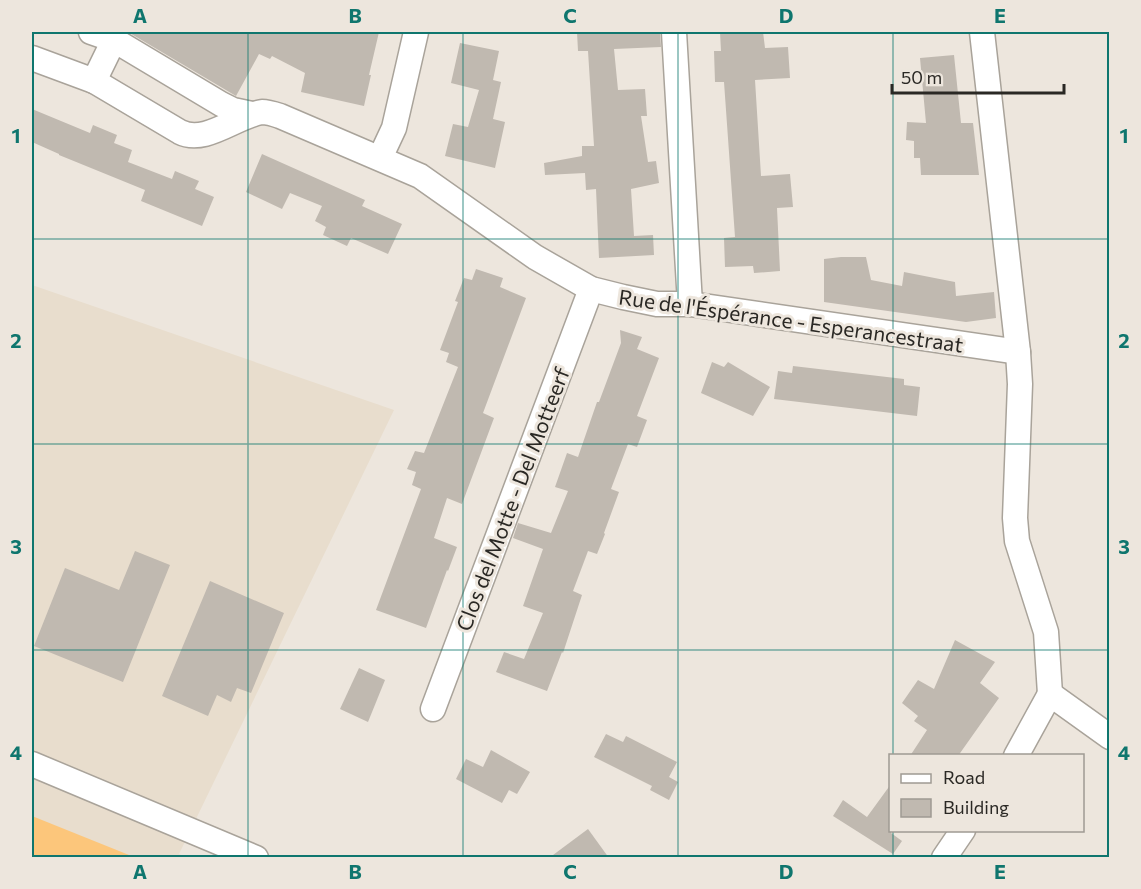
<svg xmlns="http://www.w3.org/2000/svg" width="1141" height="889" font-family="Commissioner,sans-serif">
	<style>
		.built { fill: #e8ddcd }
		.green { fill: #fcc67b }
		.building { fill: #c0b9b0 }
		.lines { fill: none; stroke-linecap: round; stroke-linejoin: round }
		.minor-casing { stroke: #a9a39a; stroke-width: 27 }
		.minor { stroke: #fff; stroke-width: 24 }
		.grid { fill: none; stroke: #0f766e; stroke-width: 1.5; stroke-opacity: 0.55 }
		.labels { text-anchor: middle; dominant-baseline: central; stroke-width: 6; stroke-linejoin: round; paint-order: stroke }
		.street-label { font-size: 21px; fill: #2a2824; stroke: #ede6dd }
		.neatline { fill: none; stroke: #0f766e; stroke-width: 2 }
		.grid-label { font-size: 20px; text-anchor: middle; font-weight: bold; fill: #0f766e }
	</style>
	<rect width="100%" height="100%" fill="#ede6dd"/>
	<!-- built -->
	<polygon class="built" points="32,285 394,410 179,854 185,857 32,858"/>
	<!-- green -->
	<polygon class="green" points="32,816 134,857 32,857"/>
	<!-- building -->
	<g class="building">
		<polygon points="128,32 379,32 369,75 371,75 364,106 301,92 305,73 272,56 270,59 259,54 236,96"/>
		<polygon points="577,32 660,32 661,47 614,49 618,90 645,89 647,116 641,116 648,162 656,161 659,183 631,189 634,236 653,235 654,255 599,258 596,189 586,190 585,173 545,175 544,163 582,156 582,146 594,146 588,51 578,51"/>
		<polygon points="720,32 763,32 765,48 788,47 790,78 755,80 761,176 790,174 793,207 777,208 780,271 754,273 753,266 725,267 724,238 735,237 724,82 715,82 714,51 721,51"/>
		<polygon points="460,43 499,51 493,80 501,82 493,119 505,122 495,168 445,156 453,124 468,127 479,90 451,83"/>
		<polygon points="954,55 961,123 973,123 979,175 921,175 920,158 914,158 914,141 906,140 907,122 926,123 920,58"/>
		<polygon points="32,109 90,133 93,125 117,135 114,143 132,150 128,162 172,179 175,171 199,181 195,189 214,197 202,226 141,201 145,190 59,155 59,154 32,142"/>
		<polygon points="262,154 365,200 362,206 402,224 388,254 351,238 347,246 323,235 326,227 315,221 322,206 290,193 282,209 246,192"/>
		<polygon points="841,257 866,257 871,280 902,286 904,272 955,282 956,296 994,292 996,318 966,322 824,302 824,259"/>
		<polygon points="476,269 503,278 500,287 526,298 483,413 494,418 462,504 447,498 434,538 457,547 448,571 447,570 426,628 376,610 421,489 412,485 416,472 407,469 415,451 424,453 458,367 446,362 449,353 440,350 458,302 455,301 464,278 472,280"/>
		<polygon points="620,330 642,337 637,349 659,358 637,416 647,420 637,447 628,444 611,489 619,492 604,533 605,534 597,554 588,551 573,591 582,595 563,653 562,652 547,691 496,672 504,652 524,659 543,613 523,606 543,549 513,538 518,523 551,533 568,491 555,487 567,453 578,457 597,402 599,402 621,343"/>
		<polygon points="712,362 724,367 728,362 770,387 753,416 701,393"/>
		<polygon points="793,366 904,379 904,385 920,387 917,416 774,399 778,371 792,373"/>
		<polygon points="135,551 170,565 123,682 34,646 65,568 119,590"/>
		<polygon points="210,581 284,613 251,693 237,688 231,702 217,695 208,716 162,696"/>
		<polygon points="955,640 995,662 980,683 999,698 958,756 910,756 927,730 914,721 918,716 902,703 918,680 934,689"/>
		<polygon points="359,668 385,680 368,722 340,709"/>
		<polygon points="606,734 623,742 626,736 677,762 669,777 678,782 669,800 650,790 652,786 594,757"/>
		<polygon points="491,750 530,772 517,794 509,790 502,803 456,779 466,759 483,767"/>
		<polygon points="891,784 891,833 902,841 893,854 833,816 843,800 867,817"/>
		<polygon points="588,829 609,858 549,858"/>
	</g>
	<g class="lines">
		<!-- minor casing -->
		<g class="minor-casing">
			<g id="minor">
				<polyline points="91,32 114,40 221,104 233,110 252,114"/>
				<polyline points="674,32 690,304"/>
				<polyline points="982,32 1018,352 1020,384 1015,518 1017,541 1046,632 1050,694"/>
				<path d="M 32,58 L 94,81 L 180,132 C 205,145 236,116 262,112 C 268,112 274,114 280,116 L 420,176 L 535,257 L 591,289 L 623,297 L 657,304 L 690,304 L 1018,352"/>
				<polyline points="94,81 114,40"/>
				<polyline points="380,158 394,128 416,32"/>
				<polyline points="1050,694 1110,737"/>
				<polyline points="433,709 591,289"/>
				<polyline points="1016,756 1050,694"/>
				<polyline points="32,764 256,858"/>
				<polyline points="944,858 963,830"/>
			</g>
		</g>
		<!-- minor -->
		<use href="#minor" class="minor"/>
	</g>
	<!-- grid -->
	<path class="grid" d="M 248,32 L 248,858M 463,32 L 463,858M 678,32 L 678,858M 893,32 L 893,756M 32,239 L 1110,239M 32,444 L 1110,444M 32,650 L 1110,650M 893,830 L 893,858"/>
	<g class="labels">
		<!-- street labels -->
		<g class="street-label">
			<text transform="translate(791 320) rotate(8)">Rue de l'Éspérance - Esperancestraat</text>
			<text transform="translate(512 499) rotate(-69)">Clos del Motte - Del Motteerf</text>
		</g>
	</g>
	<!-- border -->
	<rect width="1141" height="889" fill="none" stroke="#ede6dd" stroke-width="66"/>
	<!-- legend -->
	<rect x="889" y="754" width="195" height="78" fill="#ede6dd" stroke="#9f9a93" stroke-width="1.5"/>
	<rect x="901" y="774" width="30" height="9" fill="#ffffff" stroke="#9f9a93" stroke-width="1.5"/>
	<text x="943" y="784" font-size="18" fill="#2a2824">Road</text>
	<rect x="901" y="799" width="30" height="18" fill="#c0b9b0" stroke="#9f9a93" stroke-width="1.5"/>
	<text x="943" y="814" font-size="18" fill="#2a2824">Building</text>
	<!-- scale -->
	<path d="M892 84v9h172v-9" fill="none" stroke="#2a2824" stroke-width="3"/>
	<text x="901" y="84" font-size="18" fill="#2a2824" stroke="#ede6dd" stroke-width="4.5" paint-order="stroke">50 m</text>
	<rect x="33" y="33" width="1075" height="823" class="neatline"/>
	<g class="grid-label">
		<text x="140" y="23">A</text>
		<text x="355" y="23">B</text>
		<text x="570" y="23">C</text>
		<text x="786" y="23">D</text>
		<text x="1000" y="23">E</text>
		<text x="16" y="143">1</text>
		<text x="1124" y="143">1</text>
		<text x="16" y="348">2</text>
		<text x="1124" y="348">2</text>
		<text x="16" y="554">3</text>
		<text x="1124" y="554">3</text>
		<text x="16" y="760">4</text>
		<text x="1124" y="760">4</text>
		<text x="140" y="879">A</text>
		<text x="355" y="879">B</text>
		<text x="570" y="879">C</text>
		<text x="786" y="879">D</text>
		<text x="1000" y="879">E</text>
	</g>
</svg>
